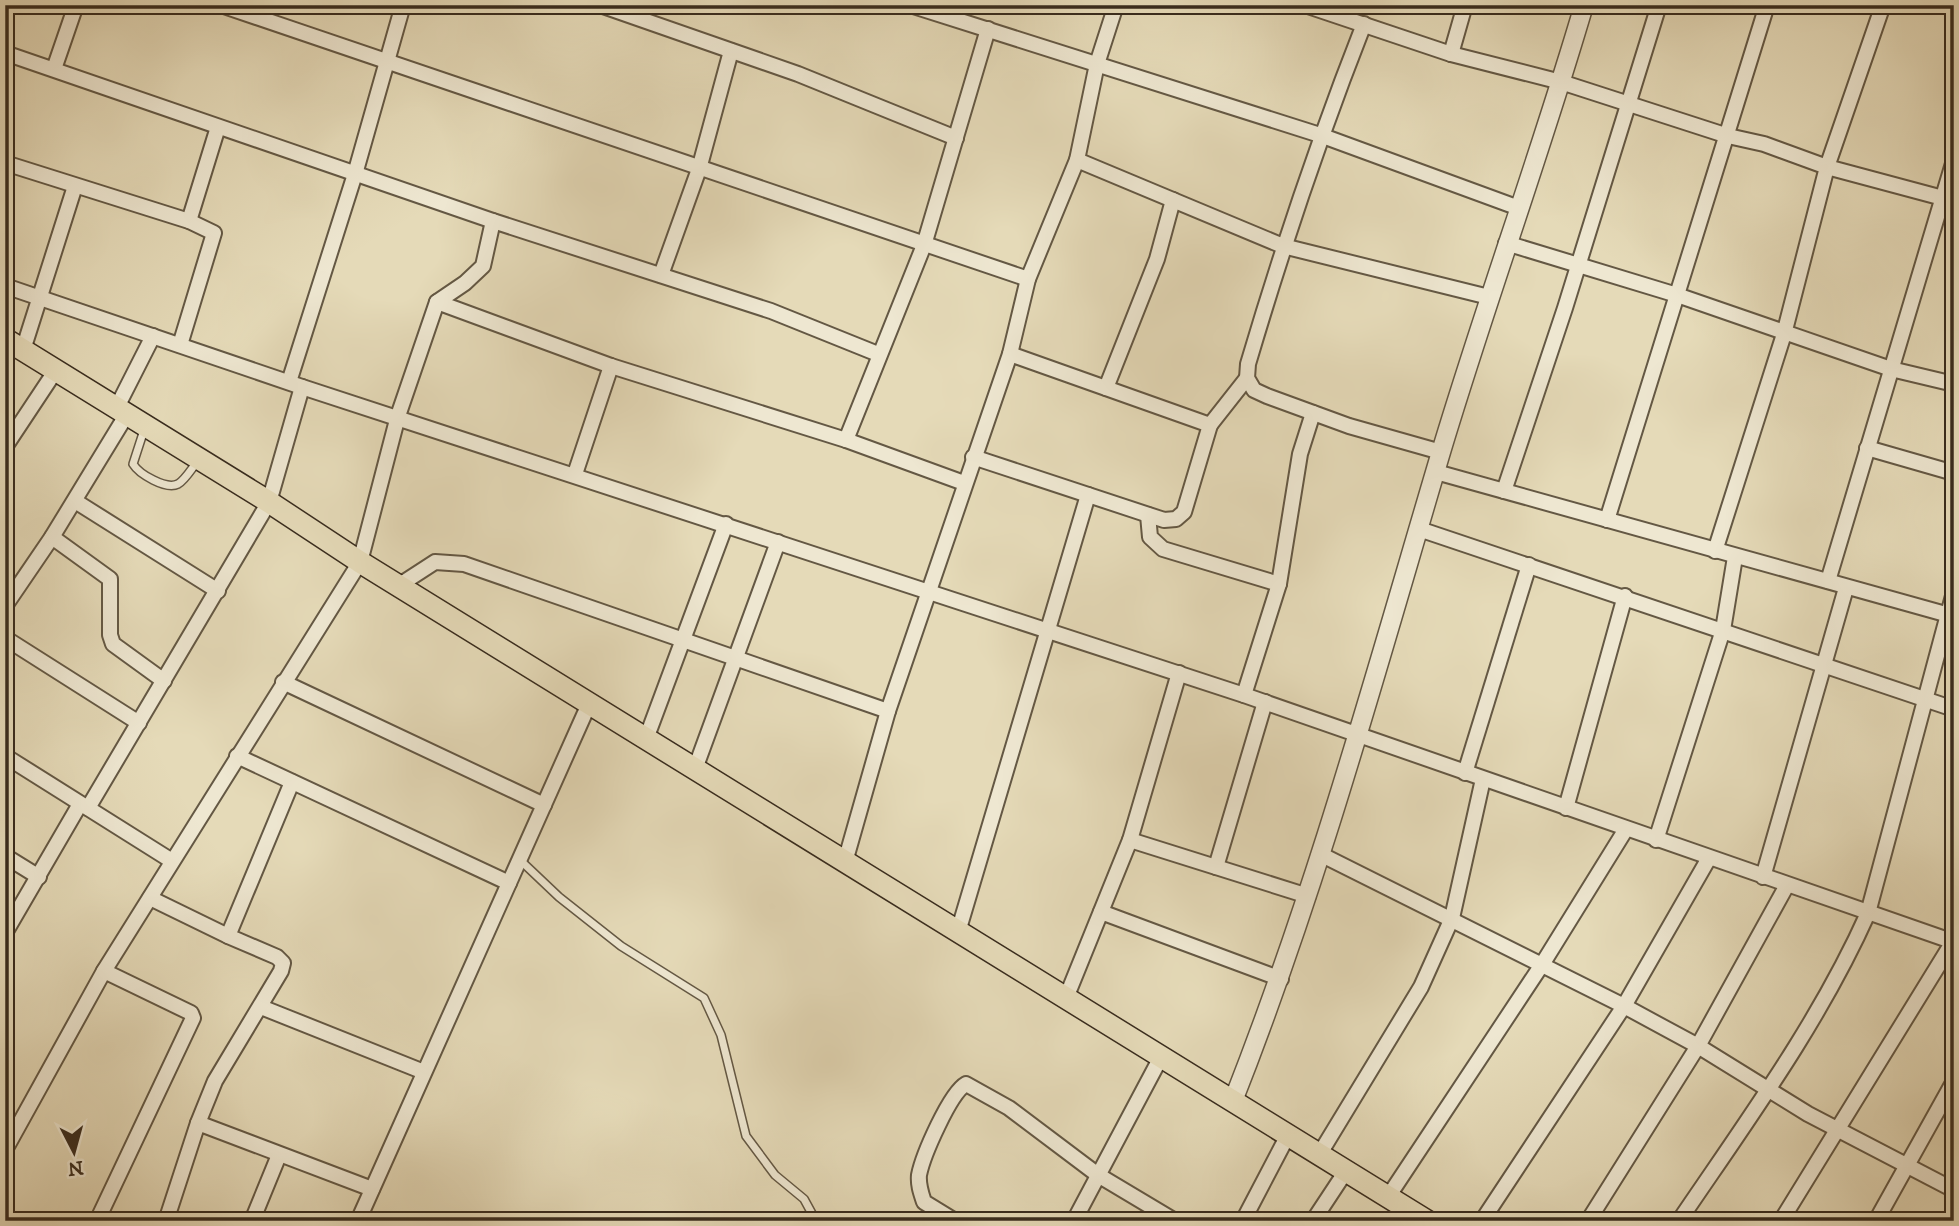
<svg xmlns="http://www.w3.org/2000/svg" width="1959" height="1226" font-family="'IM FELL DW Pica',serif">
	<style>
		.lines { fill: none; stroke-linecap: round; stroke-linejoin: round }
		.service-casing { stroke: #645844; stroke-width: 10 }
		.minor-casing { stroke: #645844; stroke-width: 18 }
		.tertiary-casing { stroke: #645844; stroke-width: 21 }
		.primary-casing { stroke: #392c1e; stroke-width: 24 }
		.service { stroke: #eee7d1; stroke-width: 7 }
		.minor { stroke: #eee7d1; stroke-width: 14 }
		.tertiary { stroke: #eee7d1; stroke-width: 18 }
		.primary { stroke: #e5dab8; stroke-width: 21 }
	</style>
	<rect width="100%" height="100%" fill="#e5dab8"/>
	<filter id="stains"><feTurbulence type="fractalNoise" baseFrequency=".00286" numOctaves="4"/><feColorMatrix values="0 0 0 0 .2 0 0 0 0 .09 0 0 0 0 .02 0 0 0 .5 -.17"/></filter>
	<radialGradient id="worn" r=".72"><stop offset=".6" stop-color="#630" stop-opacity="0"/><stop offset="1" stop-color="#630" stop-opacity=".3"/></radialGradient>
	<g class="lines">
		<!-- service casing -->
		<g class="service-casing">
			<g id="service">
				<path d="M 144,430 L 133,464 C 139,474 166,490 178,484 C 185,480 192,468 197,462"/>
				<polyline points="520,860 559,897 621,946 704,998 721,1035 746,1136 775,1175 804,1199 816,1221"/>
			</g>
		</g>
		<!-- minor casing -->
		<g class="minor-casing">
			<g id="minor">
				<polyline points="221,5 1028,279"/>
				<polyline points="600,5 798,74 956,138"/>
				<polyline points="910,5 1320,135 1519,208"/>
				<polyline points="1305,5 1451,54 1561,82 1728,136 1764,144 1827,167 1784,334 1715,551"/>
				<polyline points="1883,5 1827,167 1954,201"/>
				<path d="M 1364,24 C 1320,136 1282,249 1248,364 L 1247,378 L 1254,390 L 1267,396 L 1349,426 L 1441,452"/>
				<polyline points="5,53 493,221 771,311 878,354"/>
				<polyline points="1451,54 1465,5"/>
				<polyline points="54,69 76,5"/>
				<polyline points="1077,160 1283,246 1489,297"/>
				<polyline points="5,163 189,221 214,233 180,345"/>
				<polyline points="189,221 218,127"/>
				<polyline points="1506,243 1677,295 1891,369 1954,384"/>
				<polyline points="661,275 699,169 731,51"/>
				<polyline points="5,286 302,387 1244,695 1954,942"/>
				<polyline points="437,302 611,366 846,440 964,483"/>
				<polyline points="23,350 75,186"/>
				<polyline points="1010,354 1210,425 1247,378"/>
				<polyline points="289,382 355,174 403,5"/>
				<polyline points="1106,388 1157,259 1173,200"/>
				<polyline points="117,407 153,336"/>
				<polyline points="846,440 924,245 988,29"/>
				<polyline points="5,447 56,370"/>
				<polyline points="1867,448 1954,473"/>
				<polyline points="973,457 1164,520 1176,519 1184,512 1210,425"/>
				<polyline points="1436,472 1949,615"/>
				<polyline points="575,474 611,366"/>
				<polyline points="1504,491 1565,308 1659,5"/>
				<polyline points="75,501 218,591"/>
				<polyline points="1148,515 1150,537 1163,549 1279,584"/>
				<polyline points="1607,520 1767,5"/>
				<polyline points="1419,529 1954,709"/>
				<polyline points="52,537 110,579 110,635 113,644 164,681"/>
				<polyline points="1828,581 1954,160"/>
				<polyline points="398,586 435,562 464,564 888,711"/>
				<polyline points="5,606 52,537 127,414"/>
				<polyline points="5,638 139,723"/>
				<polyline points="283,682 544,805"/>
				<polyline points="1244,695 1279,584 1300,454 1313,413"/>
				<polyline points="646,739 726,524"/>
				<polyline points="5,756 172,861"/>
				<polyline points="237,756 509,883"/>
				<polyline points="695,769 778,542"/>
				<polyline points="1465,773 1529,565"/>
				<polyline points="88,808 269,502 302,387"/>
				<polyline points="1566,808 1625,596"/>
				<polyline points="1130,840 1308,896"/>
				<polyline points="1656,840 1723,630 1735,557"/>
				<polyline points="1322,855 1624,1006 1698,1046 1808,1114 1954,1190"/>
				<polyline points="5,856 39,877"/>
				<polyline points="845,862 888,711 1010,354 1028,279 1077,160 1097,64 1116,5"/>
				<polyline points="1216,867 1265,702"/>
				<polyline points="1763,877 1846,588"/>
				<polyline points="150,898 228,936"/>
				<polyline points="1101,912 1281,979"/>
				<polyline points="958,932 1088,495"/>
				<polyline points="5,933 80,804"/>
				<polyline points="1066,998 1130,840 1179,673"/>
				<polyline points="261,1007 424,1072"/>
				<polyline points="198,1123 215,1081 281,971 283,963 277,957 228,936 292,782"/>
				<polyline points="5,1150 104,971 360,562 398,416 437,302 465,283 483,266 493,221"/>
				<polyline points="1319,1155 1421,987 1452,918 1483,779"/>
				<polyline points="1388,1197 1543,963 1626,829"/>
				<polyline points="97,1221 193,1018 191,1013 104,971"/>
				<polyline points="166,1221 198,1123 372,1189"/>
				<polyline points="252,1221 279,1155"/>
				<polyline points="358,1221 589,704"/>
				<path d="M 955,1221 L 924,1202 C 921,1193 918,1185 919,1175 C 923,1155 950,1093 966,1084 L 1009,1108 L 1098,1175 L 1175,1221"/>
				<polyline points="1074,1221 1161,1057"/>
				<polyline points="1243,1221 1288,1135"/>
				<polyline points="1313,1221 1346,1171"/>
				<polyline points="1482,1221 1624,1006 1709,858"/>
				<polyline points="1588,1221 1698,1046 1787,885"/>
				<path d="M 1679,1221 C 1746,1122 1819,1023 1868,913 L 1954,592"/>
				<polyline points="1781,1221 1954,940"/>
				<polyline points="1876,1221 1954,1081"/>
			</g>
		</g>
		<!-- tertiary casing -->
		<g class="tertiary-casing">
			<path id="tertiary" d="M 1233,1101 C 1317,888 1376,671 1441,452 C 1486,302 1540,155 1584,5"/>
		</g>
		<!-- primary casing -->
		<g class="primary-casing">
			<polyline id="primary" points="5,339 269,502 360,562 1427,1221"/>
		</g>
		<!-- service -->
		<use href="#service" class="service"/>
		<!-- minor -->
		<use href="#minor" class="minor"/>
		<!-- tertiary -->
		<use href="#tertiary" class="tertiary"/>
		<!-- primary -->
		<use href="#primary" class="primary"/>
	</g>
	<!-- margin -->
	<rect width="1959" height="1226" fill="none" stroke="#e5dab8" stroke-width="28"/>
	<rect x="7" y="7" width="1945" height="1212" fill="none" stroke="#392c1e" stroke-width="3.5"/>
	<rect x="14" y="14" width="1931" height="1198" fill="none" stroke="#392c1e" stroke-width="2"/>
	<!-- north arrow -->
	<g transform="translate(74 1152) rotate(174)" stroke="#eee7d1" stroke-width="5" paint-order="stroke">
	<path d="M0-5L12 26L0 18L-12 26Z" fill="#392c1e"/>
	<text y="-10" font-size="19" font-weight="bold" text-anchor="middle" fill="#392c1e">N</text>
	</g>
	<rect width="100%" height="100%" filter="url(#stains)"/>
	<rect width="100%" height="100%" fill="url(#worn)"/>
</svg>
